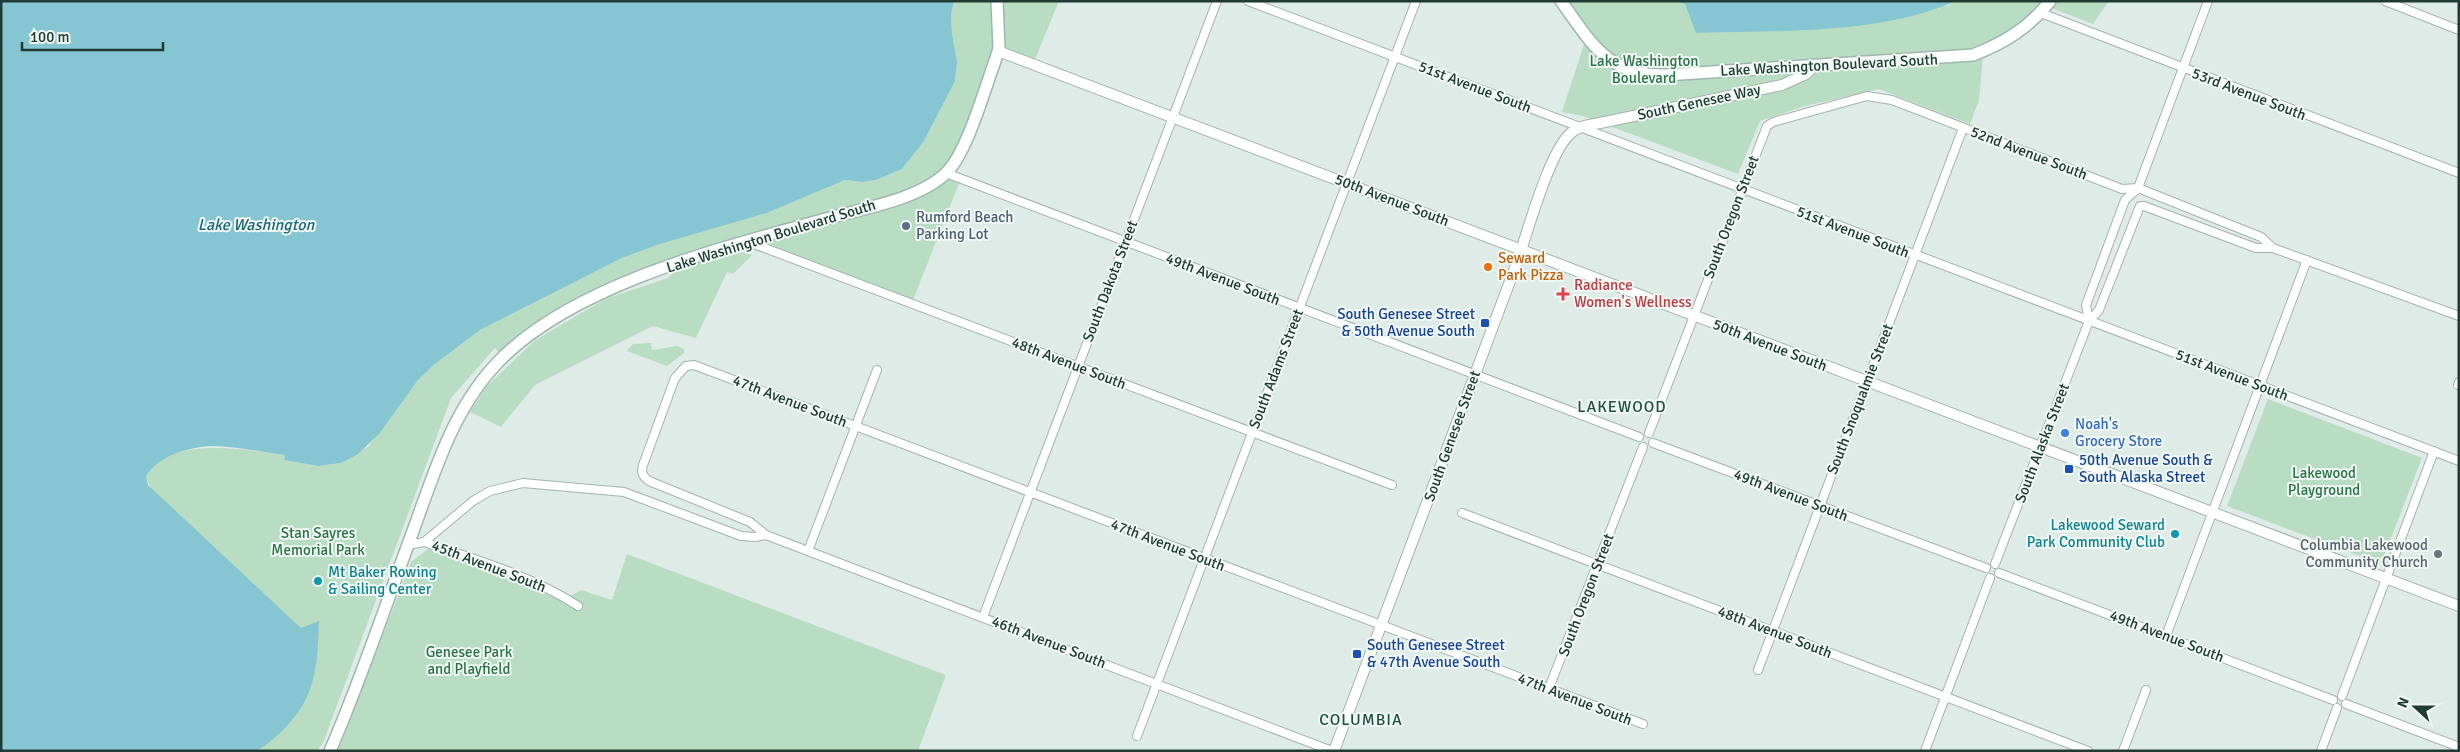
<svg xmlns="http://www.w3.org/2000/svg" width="2460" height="752" font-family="Signika,sans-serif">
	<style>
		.green { fill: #b8ddc2 }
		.water { fill: #86c6d2 }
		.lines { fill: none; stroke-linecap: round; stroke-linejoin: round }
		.minor-casing { stroke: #a2b3ad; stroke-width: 10 }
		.tertiary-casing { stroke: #a2b3ad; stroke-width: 12 }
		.secondary-casing { stroke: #9eb7ae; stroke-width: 14 }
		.minor { stroke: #fff; stroke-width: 8 }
		.tertiary { stroke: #fff; stroke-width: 10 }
		.secondary { stroke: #fff; stroke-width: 11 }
		.service-dot { fill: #5c6f8a; stroke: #f0f8f4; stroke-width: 2 }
		.food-dot { fill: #e8710a; stroke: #f0f8f4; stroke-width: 2 }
		.health-dot { fill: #e0444e; stroke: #f0f8f4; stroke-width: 2 }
		.transit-dot { fill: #1a4fb4; stroke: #f0f8f4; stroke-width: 2 }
		.shop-dot { fill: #3f7fe0; stroke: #f0f8f4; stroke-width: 2 }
		.culture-dot { fill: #0f9aa8; stroke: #f0f8f4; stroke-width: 2 }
		.worship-dot { fill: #6b7280; stroke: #f0f8f4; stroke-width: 2 }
		.labels { text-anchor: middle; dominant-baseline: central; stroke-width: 4; stroke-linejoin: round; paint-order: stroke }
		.park-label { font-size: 15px; fill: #2a7346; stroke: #f0f8f4 }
		.street-label { font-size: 15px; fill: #203b34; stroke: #f0f8f4 }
		.service-label { font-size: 15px; fill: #4e5e75; stroke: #f0f8f4; text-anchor: start }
		.food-label { font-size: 15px; fill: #c56008; stroke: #f0f8f4; text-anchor: start }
		.health-label { font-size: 15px; fill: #be3a42; stroke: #f0f8f4; text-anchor: start }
		.transit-label { font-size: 15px; fill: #164399; stroke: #f0f8f4; text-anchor: start }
		.shop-label { font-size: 15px; fill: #366cbe; stroke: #f0f8f4; text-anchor: start }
		.culture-label { font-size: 15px; fill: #0d838f; stroke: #f0f8f4; text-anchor: end }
		.worship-label { font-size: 15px; fill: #5b616d; stroke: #f0f8f4; text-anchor: end }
		.water-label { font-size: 16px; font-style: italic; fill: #196878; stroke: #f0f8f4 }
		.neighbourhood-label { font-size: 16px; letter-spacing: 1px; fill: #1c4e42; stroke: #f0f8f4 }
	</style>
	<rect width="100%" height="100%" fill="#dfebe6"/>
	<!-- green -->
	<g class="green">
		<path d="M 954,1 L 1059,1 L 1035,59 L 993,44 L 993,55 C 979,94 968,141 939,171 L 960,181 L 913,300 L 741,238 L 594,293 L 500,354 L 495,348 L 451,398 L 323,743 L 317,751 L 254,751 C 265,748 270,741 278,734 C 317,698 314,671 319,622 L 301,628 L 151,489 L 146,477 C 168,434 248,450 285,455 L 284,460 L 318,466 L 341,463 L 369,446 L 418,380 L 435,364 L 480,330 L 622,258 L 657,245 L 767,213 L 845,180 L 863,182 L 876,180 L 902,169 L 924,141 L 955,81 L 957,62 L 952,34 L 951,15 Z"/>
		<polygon points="1565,1 1676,1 1685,4 1862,25 1941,8 1705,1 1947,6 1956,1 2109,1 2093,24 2041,4 2004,36 1984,45 1979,100 1970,124 1879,89 1805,106 1760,121 1738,174 1583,116 1562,112 1588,32"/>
		<path d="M 739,251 L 752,255 L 733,274 L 727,272 L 696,338 L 653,326 L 535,385 L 501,427 L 470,412 L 487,386 L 534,341 L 605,299 L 668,278 C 680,264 721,256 739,251 Z"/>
		<polygon points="651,343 652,350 677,346 684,349 684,353 667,366 627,351 633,344"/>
		<polygon points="2268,399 2422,458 2381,564 2227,506"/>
		<polygon points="429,548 563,600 581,590 612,600 627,554 946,675 918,751 338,751 411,562"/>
	</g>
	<!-- water -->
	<g class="water">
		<path d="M 1,1 L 954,1 L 951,15 L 952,34 L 957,62 L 955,81 L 924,141 L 902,169 L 876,180 L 863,182 L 845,180 L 767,213 L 657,245 L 622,258 L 480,330 L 435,364 L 418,380 L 379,434 L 358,454 L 341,463 L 318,466 L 284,460 L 285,455 C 261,452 235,446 211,446 C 190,447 156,456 146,477 L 148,485 L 301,628 L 319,621 C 317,670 316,699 279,734 C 270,741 265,748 254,751 L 1,751 Z"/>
		<path d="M 1676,1 L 1956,1 C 1879,35 1780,30 1696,33 L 1685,4 Z"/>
	</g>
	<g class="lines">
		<!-- minor casing -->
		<g class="minor-casing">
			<g id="minor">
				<polyline points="1248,1 2459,461"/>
				<polyline points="2385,1 2459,30"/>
				<polyline points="2041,13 2459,173"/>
				<polyline points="946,173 1639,437"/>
				<polyline points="746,241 1392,485"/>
				<polyline points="2089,321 2099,310 2140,206 2144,206 2256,248 2273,248"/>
				<polyline points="2458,385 2459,382"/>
				<polyline points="1649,433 1767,126 1773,122 1867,96 1892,100 2122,189 2138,188 2261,237 2273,248 2459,316"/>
				<polyline points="1653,443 1986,568"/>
				<polyline points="1462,513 2088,751"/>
				<path d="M 424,542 C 477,560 532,576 578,606"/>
				<polyline points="408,545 424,542 473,501 490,491 523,483 624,492 741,536 755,537 766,535"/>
				<polyline points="808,551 877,370"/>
				<polyline points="1995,564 2089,321 2086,305 2125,200 2138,188 2208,1"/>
				<polyline points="1999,573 2333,700"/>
				<polyline points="983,617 1217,1"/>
				<polyline points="2166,636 2307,260"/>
				<polyline points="1758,670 1963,128"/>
				<polyline points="1549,688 1643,447"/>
				<polyline points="2342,696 2434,451"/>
				<polyline points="2346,704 2459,747"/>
				<polyline points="1137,736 1416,1"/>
				<path d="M 1332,751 L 766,535 L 750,522 L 649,481 C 642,476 641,472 643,465 L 675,378 L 686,366 L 694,365 L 1643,724"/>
				<polyline points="1925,751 1990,578"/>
				<polyline points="2123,751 2146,690"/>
				<polyline points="2321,751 2337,708"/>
			</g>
		</g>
		<!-- tertiary casing -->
		<g class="tertiary-casing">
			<g id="tertiary">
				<polyline points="998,51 2459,606"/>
				<path d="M 1334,751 L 1516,265 C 1527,235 1549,151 1571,133 C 1578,126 1590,125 1600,123 L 1782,85 L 1806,74 L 1814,66"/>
			</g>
		</g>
		<!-- secondary casing -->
		<g class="secondary-casing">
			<g id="secondary">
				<path d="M 1561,1 C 1592,44 1607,75 1666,75 L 1973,55 C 2004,43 2029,28 2050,1"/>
				<path d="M 330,751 C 361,680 386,604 413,531 C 436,468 454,405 503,357 C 579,283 722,248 822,220 C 859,209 921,200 948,171 C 968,149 984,91 995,61 L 999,48 L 997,1"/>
			</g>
		</g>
		<!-- minor -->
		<use href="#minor" class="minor"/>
		<!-- tertiary -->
		<use href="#tertiary" class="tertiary"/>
		<!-- secondary -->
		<use href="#secondary" class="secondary"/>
	</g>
	<!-- markers -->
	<circle class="service-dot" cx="906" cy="226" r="5"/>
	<circle class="food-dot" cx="1488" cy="267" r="5"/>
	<path class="health-dot" d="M1560.5 286.5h5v5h5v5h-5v5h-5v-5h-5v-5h5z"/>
	<g class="transit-dot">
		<rect x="1480" y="318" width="10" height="10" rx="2.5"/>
		<rect x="2064" y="464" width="10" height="10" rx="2.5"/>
		<rect x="1352" y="649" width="10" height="10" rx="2.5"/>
	</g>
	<circle class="shop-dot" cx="2065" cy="433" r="5"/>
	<g class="culture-dot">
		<circle cx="2175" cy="534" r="5"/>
		<circle cx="318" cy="581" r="5"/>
	</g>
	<circle class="worship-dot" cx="2438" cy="554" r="5"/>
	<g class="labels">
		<!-- park labels -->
		<g class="park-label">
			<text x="1644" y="61">Lake Washington<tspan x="1644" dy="17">Boulevard</tspan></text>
			<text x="2324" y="473">Lakewood<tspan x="2324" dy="17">Playground</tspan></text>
			<text x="318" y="533">Stan Sayres<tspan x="318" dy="17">Memorial Park</tspan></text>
			<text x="469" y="652">Genesee Park<tspan x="469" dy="17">and Playfield</tspan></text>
		</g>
		<!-- street labels -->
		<g class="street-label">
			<text transform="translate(1829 65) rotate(-3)">Lake Washington Boulevard South</text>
			<text transform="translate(1475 87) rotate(21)">51st Avenue South</text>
			<text transform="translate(2249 94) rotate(21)">53rd Avenue South</text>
			<text transform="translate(1699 102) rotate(-12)">South Genesee Way</text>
			<text transform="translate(2029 153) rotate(21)">52nd Avenue South</text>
			<text transform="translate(1392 200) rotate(21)">50th Avenue South</text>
			<text transform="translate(1731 217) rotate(-69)">South Oregon Street</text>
			<text transform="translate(1853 232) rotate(21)">51st Avenue South</text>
			<text transform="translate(771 236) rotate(-17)">Lake Washington Boulevard South</text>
			<text transform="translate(1223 279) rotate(21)">49th Avenue South</text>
			<text transform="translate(1110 281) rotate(-69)">South Dakota Street</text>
			<text transform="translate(1770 345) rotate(21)">50th Avenue South</text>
			<text transform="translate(1069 363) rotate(21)">48th Avenue South</text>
			<text transform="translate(1276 369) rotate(-69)">South Adams Street</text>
			<text transform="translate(2232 375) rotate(21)">51st Avenue South</text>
			<text transform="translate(1860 399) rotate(-69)">South Snoqualmie Street</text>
			<text transform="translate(790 401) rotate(21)">47th Avenue South</text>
			<text transform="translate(1452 436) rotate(-70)">South Genesee Street</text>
			<text transform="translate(2042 443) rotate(-69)">South Alaska Street</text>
			<text transform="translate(1791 495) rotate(21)">49th Avenue South</text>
			<text transform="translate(1168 545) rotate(21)">47th Avenue South</text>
			<text transform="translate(489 566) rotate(21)">45th Avenue South</text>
			<text transform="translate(1586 595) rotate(-69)">South Oregon Street</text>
			<text transform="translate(1775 632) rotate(21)">48th Avenue South</text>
			<text transform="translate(2167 636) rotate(21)">49th Avenue South</text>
			<text transform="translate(1049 642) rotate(21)">46th Avenue South</text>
			<text transform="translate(1575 699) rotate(21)">47th Avenue South</text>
		</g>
		<!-- service labels -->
		<g class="service-label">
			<text x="916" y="217">Rumford Beach<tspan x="916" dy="17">Parking Lot</tspan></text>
		</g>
		<!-- food labels -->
		<g class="food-label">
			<text x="1498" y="258">Seward<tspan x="1498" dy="17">Park Pizza</tspan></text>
		</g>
		<!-- health labels -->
		<g class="health-label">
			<text x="1574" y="285">Radiance<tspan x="1574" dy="17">Women's Wellness</tspan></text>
		</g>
		<!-- transit labels -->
		<g class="transit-label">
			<text x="1475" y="314" text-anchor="end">South Genesee Street<tspan x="1475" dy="17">&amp; 50th Avenue South</tspan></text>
			<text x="2079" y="460">50th Avenue South &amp;<tspan x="2079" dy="17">South Alaska Street</tspan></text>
			<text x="1367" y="645">South Genesee Street<tspan x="1367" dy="17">&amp; 47th Avenue South</tspan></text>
		</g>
		<!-- shop labels -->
		<g class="shop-label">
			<text x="2075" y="424">Noah's<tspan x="2075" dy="17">Grocery Store</tspan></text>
		</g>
		<!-- culture labels -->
		<g class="culture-label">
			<text x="2165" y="525">Lakewood Seward<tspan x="2165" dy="17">Park Community Club</tspan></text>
			<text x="328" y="572" text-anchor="start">Mt Baker Rowing<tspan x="328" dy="17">&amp; Sailing Center</tspan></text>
		</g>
		<!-- worship labels -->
		<g class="worship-label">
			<text x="2428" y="545">Columbia Lakewood<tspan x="2428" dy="17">Community Church</tspan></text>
		</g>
		<!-- water labels -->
		<g class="water-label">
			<text x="256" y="225">Lake Washington</text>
		</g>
		<!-- neighbourhood labels -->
		<g class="neighbourhood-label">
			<text x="1622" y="407">LAKEWOOD</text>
			<text x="1361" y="720">COLUMBIA</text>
		</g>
	</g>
	<!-- border -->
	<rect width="2460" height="752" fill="none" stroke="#203b34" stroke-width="5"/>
	<!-- north arrow -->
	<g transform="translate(2415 707) rotate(291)" stroke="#f0f8f4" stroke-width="4" paint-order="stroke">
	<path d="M0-4L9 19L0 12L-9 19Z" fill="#203b34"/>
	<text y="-8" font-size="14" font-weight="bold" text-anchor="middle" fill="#203b34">N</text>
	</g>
	<!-- scale -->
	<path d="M22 42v8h141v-8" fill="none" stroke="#203b34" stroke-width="2.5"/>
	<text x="30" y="42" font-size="15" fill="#203b34" stroke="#f0f8f4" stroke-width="4" paint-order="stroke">100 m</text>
</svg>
